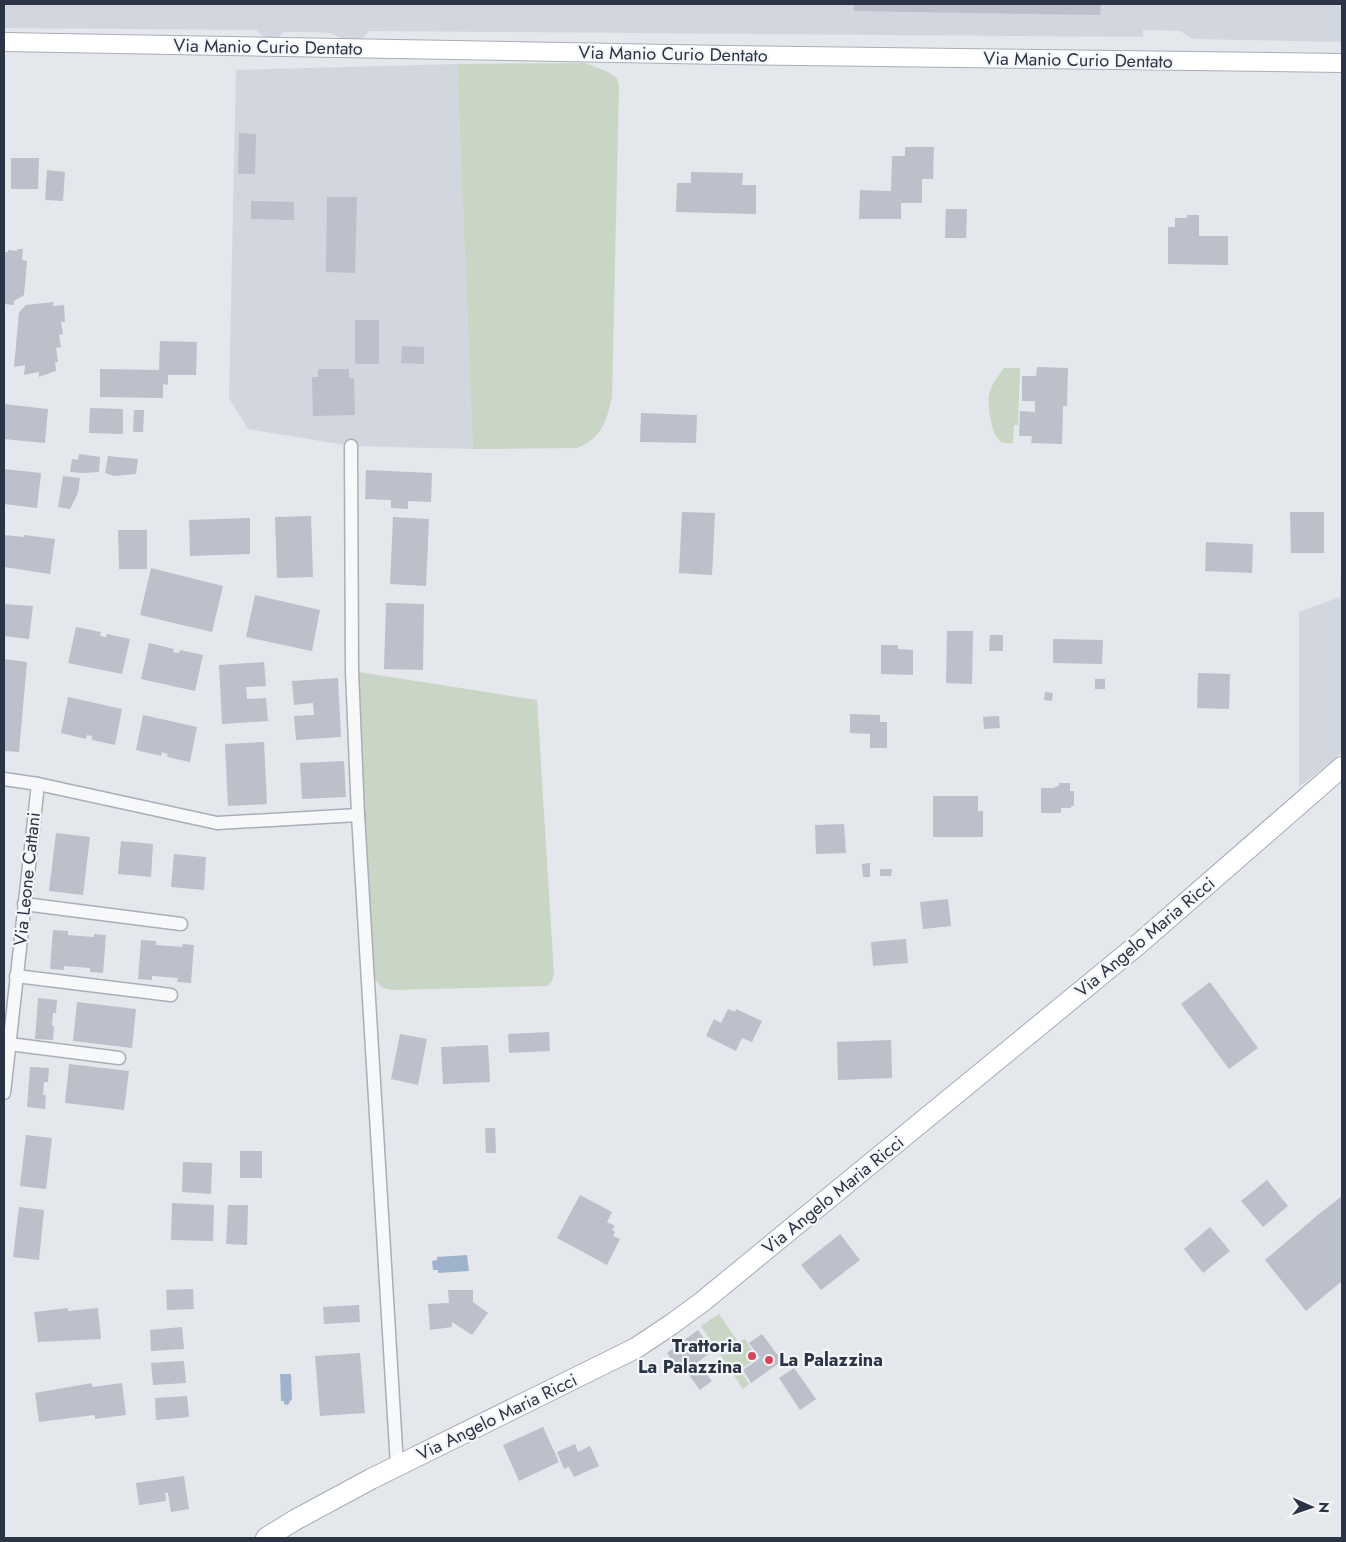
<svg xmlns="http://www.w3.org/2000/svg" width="1346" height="1542" font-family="Jost,sans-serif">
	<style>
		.built { fill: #d2d6de }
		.green { fill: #c9d6c5 }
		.water { fill: #9fb4cc }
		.building { fill: #bbc0ca }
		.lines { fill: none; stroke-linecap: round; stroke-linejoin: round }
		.street-casing { stroke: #a9aeb7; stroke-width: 15 }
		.secondary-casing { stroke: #a9aeb7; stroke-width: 20 }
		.primary-casing { stroke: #a3abb8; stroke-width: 22 }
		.street { stroke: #f7f8fa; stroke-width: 12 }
		.secondary { stroke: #fff; stroke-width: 18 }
		.primary { stroke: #fff; stroke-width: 20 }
		.poi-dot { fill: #d1495b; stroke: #f4f6f9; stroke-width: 2 }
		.labels { text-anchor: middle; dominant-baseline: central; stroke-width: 4.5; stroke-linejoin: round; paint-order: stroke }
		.street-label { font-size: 18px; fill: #2b3445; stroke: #f4f6f9 }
		.poi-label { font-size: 18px; font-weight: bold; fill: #2b3445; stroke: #f4f6f9; text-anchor: end }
	</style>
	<rect width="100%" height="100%" fill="#e4e7ec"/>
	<!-- built -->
	<g class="built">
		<polygon points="4,4 1342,4 1342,42 1193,39 1180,31 1143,30 1143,37 369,31 360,41 346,41 331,33 308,32 283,32 277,39 266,38 256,30 4,28"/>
		<polygon points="457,64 473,449 351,446 248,429 229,398 236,70"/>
		<polygon points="1342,552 1342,753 1299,787 1299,612 1340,597"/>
	</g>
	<!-- green -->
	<g class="green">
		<path d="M 585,63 L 606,71 L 617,78 L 619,86 L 612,397 C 606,422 603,437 577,448 L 473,449 L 457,64 Z"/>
		<path d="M 1004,368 L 1020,368 L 1018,425 L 1014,425 L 1013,443 C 1010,443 1005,444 1002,442 C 992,438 987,405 989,395 C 991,385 998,376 1004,368 Z"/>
		<polygon points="352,671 537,700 554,974 552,981 547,986 392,990 381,987 375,979"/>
		<polygon points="719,1314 738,1342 745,1339 757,1358 740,1370 749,1384 743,1389 701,1326"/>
	</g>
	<!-- water -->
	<g class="water">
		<polygon points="467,1255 469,1271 438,1273 438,1270 433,1270 432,1261 437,1260 437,1257"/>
		<polygon points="280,1374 291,1374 292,1400 290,1401 288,1405 284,1404 284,1401 281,1401"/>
	</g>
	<!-- building -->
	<g class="building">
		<polygon points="854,4 1101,4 1100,15 854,11"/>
		<polygon points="239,133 256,134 255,174 238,174"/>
		<polygon points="905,147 934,147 933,179 922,179 922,203 901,203 901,219 859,219 860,190 891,191 892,156 905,156"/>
		<polygon points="11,158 39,158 38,189 11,189"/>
		<polygon points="47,170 65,172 63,201 45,200"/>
		<polygon points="691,172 743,173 742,185 756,185 756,214 676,212 677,183 691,183"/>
		<polygon points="327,197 357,197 355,273 326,272"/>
		<polygon points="251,201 294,202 294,220 251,219"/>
		<polygon points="946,209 967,209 966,238 945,238"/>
		<polygon points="1187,215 1199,215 1199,236 1228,236 1228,265 1168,264 1168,227 1175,227 1175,218 1187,218"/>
		<polygon points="17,249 23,249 22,260 27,261 24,295 14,301 14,305 4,304 4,252 8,252 8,250 17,251"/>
		<polygon points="54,302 53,306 64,305 65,322 61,322 63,334 59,335 61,347 56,348 58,362 55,362 56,371 39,377 39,372 24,375 25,365 14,367 19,312 26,305"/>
		<rect x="355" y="320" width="24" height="44"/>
		<polygon points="160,341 197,342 196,375 168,375 168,385 163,384 163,398 100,397 100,369 159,370"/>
		<polygon points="402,346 424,347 424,364 401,363"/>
		<polygon points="1037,367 1068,368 1067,406 1063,406 1062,444 1031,443 1032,436 1019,436 1020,411 1035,412 1035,401 1022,401 1022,376 1036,376"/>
		<polygon points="318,369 349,369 349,378 354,378 355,415 313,416 312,377 318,377"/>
		<polygon points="4,404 48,409 45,443 4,439"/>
		<polygon points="90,408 123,409 123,434 89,433"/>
		<polygon points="134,410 144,410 143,432 133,432"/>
		<polygon points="641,413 697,415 696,443 640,442"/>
		<polygon points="79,454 100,457 99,472 82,473 70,472 72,459 78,460"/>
		<polygon points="108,456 138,459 136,474 114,476 105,473"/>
		<polygon points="4,469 41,473 37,508 4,504"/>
		<polygon points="366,470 432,473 431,502 408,501 408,509 391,508 391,500 365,499"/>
		<polygon points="63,476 80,478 78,493 70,509 58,507"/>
		<polygon points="682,512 715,513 712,575 679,573"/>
		<polygon points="1290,512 1324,512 1324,553 1291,553"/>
		<polygon points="311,516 313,577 277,578 275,517"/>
		<polygon points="393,517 429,519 426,586 390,584"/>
		<polygon points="250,518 250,554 190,556 189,520"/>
		<polygon points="118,530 147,530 147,569 119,569"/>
		<polygon points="4,535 24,537 24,535 55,539 50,574 4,567"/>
		<polygon points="1206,542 1253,544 1252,573 1205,571"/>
		<polygon points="151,568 223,586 212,632 140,615"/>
		<polygon points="255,595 320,610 312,651 246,637"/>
		<polygon points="386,603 424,604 423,670 384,669"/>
		<polygon points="4,604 33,606 29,639 4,636"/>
		<polygon points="76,627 101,632 100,636 106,637 107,634 130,639 122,674 68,663"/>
		<polygon points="947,631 973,631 972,684 946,683"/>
		<polygon points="990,635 1003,635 1003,651 989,651"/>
		<polygon points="1053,639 1103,640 1102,664 1053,663"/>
		<polygon points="149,643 174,649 173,652 179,653 180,650 203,655 195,691 141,679"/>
		<polygon points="881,645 898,645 898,649 913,650 913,675 881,674"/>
		<polygon points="4,659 27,662 19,752 4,751"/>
		<polygon points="264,662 266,686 246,687 247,699 266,698 268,721 222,724 219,665"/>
		<polygon points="1198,673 1230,674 1229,709 1197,708"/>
		<polygon points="338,678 341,737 296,740 294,716 314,715 313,703 294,705 292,681"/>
		<rect x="1095" y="679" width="10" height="10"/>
		<polygon points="1045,692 1053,693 1052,701 1044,700"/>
		<polygon points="68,697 122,709 115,745 92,740 92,736 87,735 86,739 61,733"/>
		<polygon points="850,714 880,715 880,722 887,722 887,748 870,748 870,734 850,733"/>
		<polygon points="143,715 197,727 190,762 167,757 168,754 162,752 161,756 136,750"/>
		<polygon points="999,716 1000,728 984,729 983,717"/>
		<polygon points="264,742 267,804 228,806 225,744"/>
		<polygon points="344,761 346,797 302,799 300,763"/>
		<polygon points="1059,783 1070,783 1070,791 1074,791 1074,806 1071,806 1071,808 1061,808 1061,813 1041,813 1041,788 1054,788 1054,787 1059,786"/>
		<polygon points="933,796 978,796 978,811 983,811 983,837 933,837"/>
		<polygon points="844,824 846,853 816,854 815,825"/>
		<polygon points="56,833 90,837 83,895 49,891"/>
		<polygon points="121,841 153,844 151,877 118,874"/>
		<polygon points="174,854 206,857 204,890 171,887"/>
		<polygon points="870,863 870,877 863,877 862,864"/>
		<polygon points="880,869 892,869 891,876 880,876"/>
		<polygon points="948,899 951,926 923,929 920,902"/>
		<polygon points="53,930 68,931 68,935 94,937 94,934 106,935 103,973 90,972 90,968 64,966 64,970 50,969"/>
		<polygon points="906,939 908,963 873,966 871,942"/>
		<polygon points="141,940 156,941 156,945 182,947 183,944 194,945 191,983 177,982 178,978 152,976 152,980 138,979"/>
		<polygon points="1210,982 1258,1048 1229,1069 1181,1004"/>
		<polygon points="38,998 57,1000 56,1013 53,1013 52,1026 54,1026 53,1040 35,1039"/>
		<polygon points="77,1002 136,1009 132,1048 73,1041"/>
		<polygon points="728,1009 735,1012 736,1009 762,1021 752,1042 742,1038 736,1051 706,1036 714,1019 721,1023"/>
		<polygon points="549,1032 550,1051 509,1053 508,1034"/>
		<polygon points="400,1034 427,1039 418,1085 391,1079"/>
		<polygon points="891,1040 892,1078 838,1080 837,1042"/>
		<polygon points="488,1045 490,1082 443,1084 441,1047"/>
		<polygon points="69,1064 129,1071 124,1110 65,1103"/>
		<polygon points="30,1067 49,1068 48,1082 44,1082 43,1095 46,1095 45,1109 27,1107"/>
		<polygon points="485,1128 495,1128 496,1153 486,1153"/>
		<polygon points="26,1135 52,1138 46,1189 20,1186"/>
		<rect x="240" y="1151" width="22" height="27"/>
		<polygon points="183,1162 212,1163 211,1194 182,1192"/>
		<polygon points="1267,1180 1288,1206 1263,1227 1241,1201"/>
		<polygon points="580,1195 612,1212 607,1222 615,1226 612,1230 615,1232 613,1236 620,1239 607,1265 557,1238"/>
		<polygon points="1342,1196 1342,1281 1306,1311 1265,1260 1319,1214"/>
		<polygon points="172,1203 214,1205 213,1241 171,1240"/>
		<polygon points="228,1205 248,1205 247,1245 226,1244"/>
		<polygon points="19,1207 44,1210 39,1260 13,1257"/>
		<polygon points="1210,1227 1230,1251 1203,1273 1184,1249"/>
		<polygon points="840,1234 860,1260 821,1290 801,1265"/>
		<polygon points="193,1289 194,1309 167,1310 166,1290"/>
		<polygon points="448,1290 473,1290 473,1302 488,1313 472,1335 452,1322 452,1327 430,1330 428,1304 449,1303"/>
		<polygon points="359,1305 360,1322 324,1324 323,1307"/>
		<polygon points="68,1308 68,1311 98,1308 101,1339 38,1342 34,1312"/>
		<polygon points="182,1327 184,1349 151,1351 150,1330"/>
		<polygon points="698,1330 713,1351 698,1362 712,1381 700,1390 683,1367 679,1370 667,1353"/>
		<polygon points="762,1334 782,1361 751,1383 743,1370 760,1358 749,1343"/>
		<polygon points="360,1353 365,1413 320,1416 315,1356"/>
		<polygon points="184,1361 186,1383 153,1385 151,1363"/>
		<polygon points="794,1368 816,1399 800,1410 779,1378"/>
		<polygon points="92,1383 92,1387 122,1383 126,1415 95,1419 95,1415 39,1422 35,1393"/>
		<polygon points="187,1396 189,1417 156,1420 155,1398"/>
		<polygon points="543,1427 559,1462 519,1481 503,1445"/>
		<polygon points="575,1444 578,1452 590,1446 599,1466 574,1477 569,1467 564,1469 557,1452"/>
		<polygon points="184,1476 189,1509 171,1512 168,1493 165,1493 166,1501 139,1505 136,1483"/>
	</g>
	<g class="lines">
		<!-- street casing -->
		<g class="street-casing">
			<g id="street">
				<polyline points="351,446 352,671 358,815 397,1466"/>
				<polyline points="4,779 38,784 217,823 358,815"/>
				<polyline points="24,904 181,924"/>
				<polyline points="16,976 171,995"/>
				<polyline points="9,1044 119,1058"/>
				<polyline points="4,1093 38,784"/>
			</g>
		</g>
		<!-- secondary casing -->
		<g class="secondary-casing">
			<polyline id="secondary" points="4,42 726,55 1342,63"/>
		</g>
		<!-- primary casing -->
		<g class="primary-casing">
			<polyline id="primary" points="266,1538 295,1520 371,1479 636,1348 672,1324 702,1302 1141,942 1342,767"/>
		</g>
		<!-- street -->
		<use href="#street" class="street"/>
		<!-- secondary -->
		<use href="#secondary" class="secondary"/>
		<!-- primary -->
		<use href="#primary" class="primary"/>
	</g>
	<!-- markers -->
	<g class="poi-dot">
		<circle cx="752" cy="1356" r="5"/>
		<circle cx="769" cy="1360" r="5"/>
	</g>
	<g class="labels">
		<!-- street labels -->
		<g class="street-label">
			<text transform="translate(268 47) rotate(1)">Via Manio Curio Dentato</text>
			<text transform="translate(673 54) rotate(1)">Via Manio Curio Dentato</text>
			<text transform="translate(1078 60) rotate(1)">Via Manio Curio Dentato</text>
			<text transform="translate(27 879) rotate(-84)">Via Leone Cattani</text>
			<text transform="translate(1145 937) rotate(-40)">Via Angelo Maria Ricci</text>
			<text transform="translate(833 1195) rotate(-39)">Via Angelo Maria Ricci</text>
			<text transform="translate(497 1417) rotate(-26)">Via Angelo Maria Ricci</text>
		</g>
		<!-- poi labels -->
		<g class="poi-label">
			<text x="742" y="1346">Trattoria<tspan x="742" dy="21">La Palazzina</tspan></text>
			<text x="779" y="1360" text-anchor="start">La Palazzina</text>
		</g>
	</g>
	<!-- border -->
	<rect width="1346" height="1542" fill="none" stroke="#2b3445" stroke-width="10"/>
	<!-- north arrow -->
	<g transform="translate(1311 1507) rotate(92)" stroke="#f4f6f9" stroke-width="4" paint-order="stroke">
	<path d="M0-4L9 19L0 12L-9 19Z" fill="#2b3445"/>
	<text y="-8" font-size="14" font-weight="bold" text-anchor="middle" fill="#2b3445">N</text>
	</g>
</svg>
